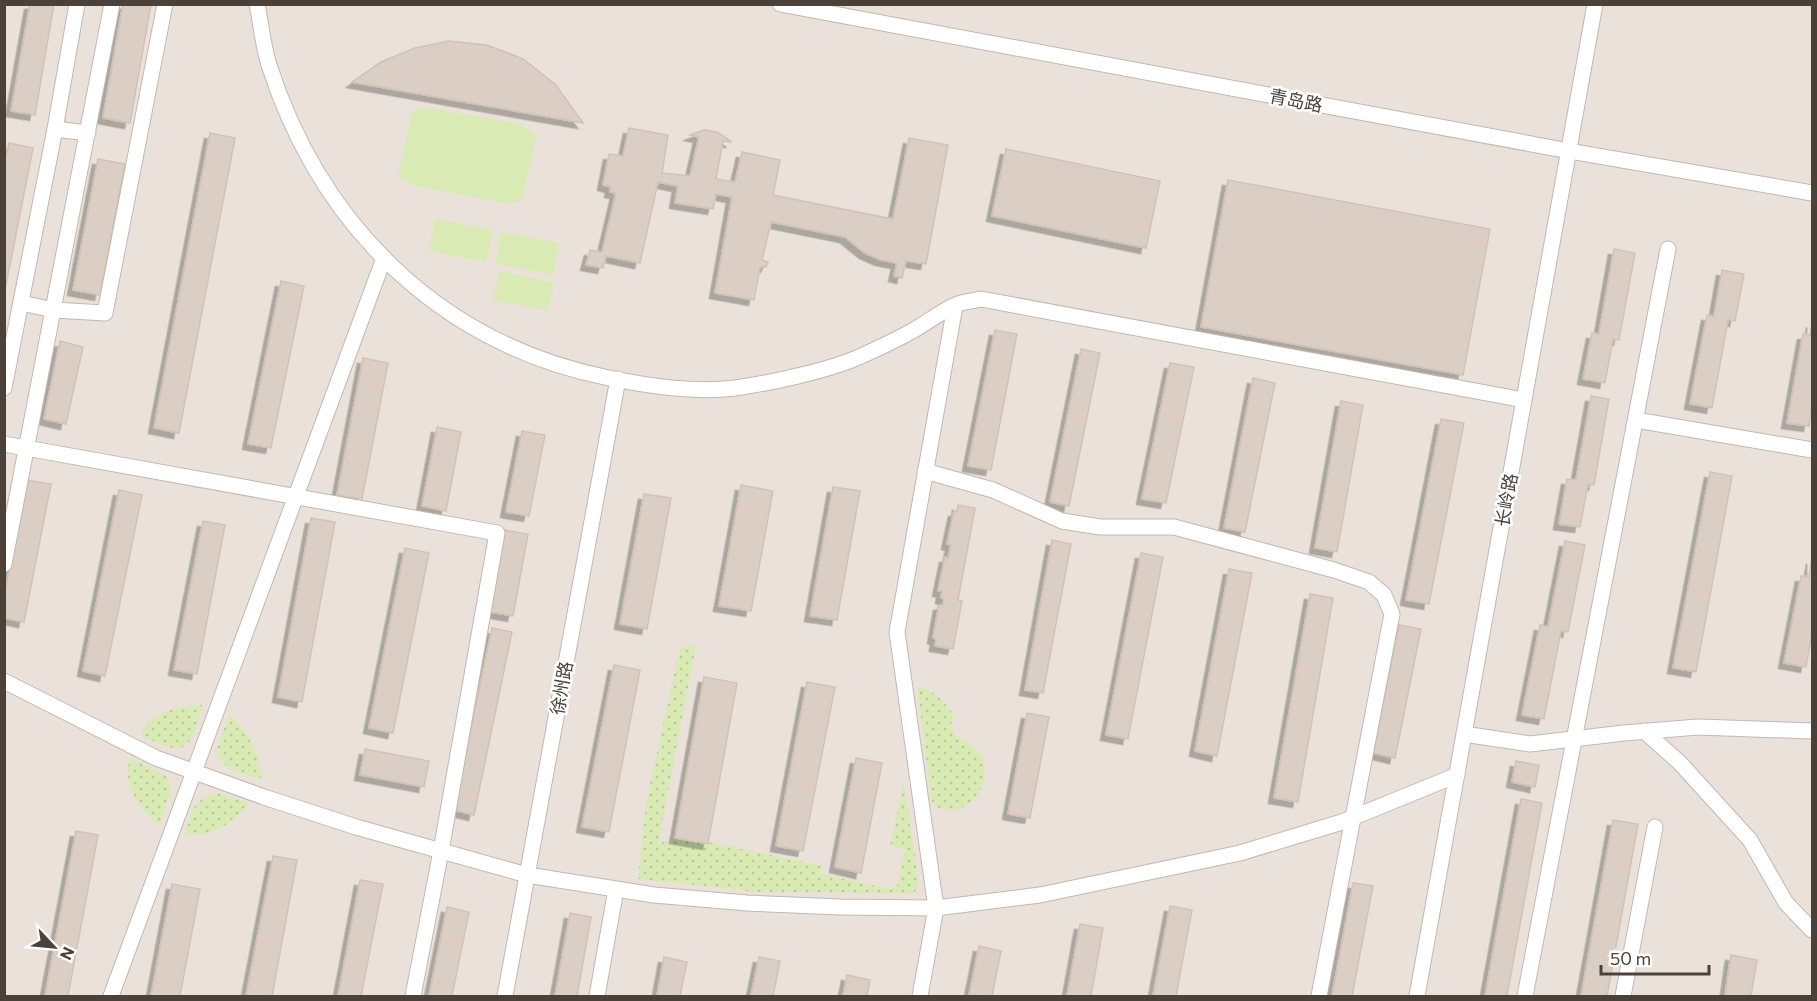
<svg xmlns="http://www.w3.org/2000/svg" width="1817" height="1001" font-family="Commissioner,'Noto Sans SC',sans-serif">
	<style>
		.residential { fill: #eae2da }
		.grass { fill: url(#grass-dots) }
		.park { fill: #d9eab4 }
		.building { fill: #dbcec4; stroke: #d3c2b3; stroke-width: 1.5; filter: url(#shadow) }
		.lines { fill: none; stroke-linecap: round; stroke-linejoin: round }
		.minor-casing { stroke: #c2b8ae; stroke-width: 17 }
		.minor { stroke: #fff; stroke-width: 15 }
		.labels { text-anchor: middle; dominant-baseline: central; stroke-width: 5; stroke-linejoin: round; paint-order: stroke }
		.street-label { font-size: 18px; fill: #4b4139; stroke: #fff }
	</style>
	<defs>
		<pattern id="grass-dots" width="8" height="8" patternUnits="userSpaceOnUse" patternTransform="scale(1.5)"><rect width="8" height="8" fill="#d9eab4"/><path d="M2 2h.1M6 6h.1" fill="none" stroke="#bcca9c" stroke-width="1.8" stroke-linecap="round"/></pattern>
		<filter id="shadow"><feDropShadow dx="-5.5" dy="5.5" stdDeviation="0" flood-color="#0004"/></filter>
	</defs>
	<rect width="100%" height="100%" fill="#f6f1ec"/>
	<!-- residential -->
	<rect class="residential" x="5" y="5" width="1807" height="991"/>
	<!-- grass -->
	<g class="grass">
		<polygon points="687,645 696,646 658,844 675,838 707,844 709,842 822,866 821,874 891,889 897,886 905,849 890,846 904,783 919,885 914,893 757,892 638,879 646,804 679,651"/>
		<path d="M 917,686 C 935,691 943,700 954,715 C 942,742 977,738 983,760 C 993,791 960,824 932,804 Z"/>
		<path d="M 203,705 C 189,751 187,759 141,735 C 149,711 182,706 203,705 Z"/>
		<path d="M 229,715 C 250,733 260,752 261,780 C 239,772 226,773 216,751 Z"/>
		<path d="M 130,758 L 166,776 L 172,788 L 159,826 C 139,808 122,786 130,758 Z"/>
		<path d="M 219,793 L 249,804 C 228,827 216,834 184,836 C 192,813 192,798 219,793 Z"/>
	</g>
	<!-- park -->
	<g class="park">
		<polygon points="426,107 520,124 536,136 522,200 507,204 412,185 398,176 412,111"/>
		<polygon points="435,219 493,230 486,262 429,251"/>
		<polygon points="501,232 559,243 553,275 495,263"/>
		<polygon points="500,271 554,283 548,311 493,300"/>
	</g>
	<!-- building -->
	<g class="building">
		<polygon points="30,4 54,4 35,115 11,111"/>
		<polygon points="123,4 151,4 130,123 103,118"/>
		<polygon points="449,41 487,45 523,59 555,84 583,123 352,82 381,62 415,48"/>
		<polygon points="629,128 668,135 662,173 690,176 699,137 690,135 704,130 717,132 732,142 723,141 716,179 735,182 742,152 780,160 773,195 893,219 909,138 948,145 926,264 906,261 902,278 894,276 897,263 881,260 865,253 845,237 771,222 762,260 768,262 766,267 760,267 754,300 715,293 732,197 716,194 713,209 675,203 678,186 658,182 640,263 606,256 603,268 586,265 590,250 602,252 616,193 610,192 611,187 603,185 609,154 623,156"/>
		<polygon points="210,133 235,138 179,433 154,428"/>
		<polygon points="9,143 33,148 6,285 4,284 4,165"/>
		<polygon points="1006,149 1160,181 1146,248 992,216"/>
		<polygon points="98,159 125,164 100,295 73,290"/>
		<polygon points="1228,180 1490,229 1463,375 1201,327"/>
		<polygon points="1614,249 1635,253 1619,340 1613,339 1605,383 1583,379 1592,333 1599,334"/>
		<polygon points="1722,270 1744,274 1735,321 1728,320 1712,408 1690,404 1707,315 1714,316"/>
		<polygon points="281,281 304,286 271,448 248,444"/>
		<polygon points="1812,322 1812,406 1809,426 1787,423 1803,334 1810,335"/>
		<polygon points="995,330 1017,334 991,470 968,466"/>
		<polygon points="60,341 83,347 66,424 44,419"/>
		<polygon points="1081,349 1100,353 1069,506 1050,502"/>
		<polygon points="363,358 388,363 362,499 337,495"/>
		<polygon points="1170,363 1194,367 1166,503 1142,499"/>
		<polygon points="1253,378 1275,383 1245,532 1224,528"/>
		<polygon points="1591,396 1609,399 1594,485 1588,484 1580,527 1559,524 1567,479 1576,480"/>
		<polygon points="1341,401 1363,405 1337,552 1315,548"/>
		<polygon points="1441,419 1464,423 1429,604 1406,600"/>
		<polygon points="437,427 461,432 446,511 422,506"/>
		<polygon points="522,431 545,435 529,516 506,512"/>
		<polygon points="1710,472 1732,476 1696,672 1673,668"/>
		<polygon points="27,480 51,484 24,622 4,618 4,597"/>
		<polygon points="741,485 773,491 751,611 719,606"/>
		<polygon points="833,487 860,491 837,620 810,616"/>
		<polygon points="119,490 142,495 105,676 83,671"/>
		<polygon points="644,494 671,498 647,629 620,624"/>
		<polygon points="958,505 975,508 958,600 962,601 953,649 935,646 936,639 933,638 939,605 943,605 944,599 941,598 942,591 938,591 945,557 948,558 951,545 947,544 954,511 957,512"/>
		<polygon points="311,518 335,522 302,702 278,697"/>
		<polygon points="203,521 225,525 197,674 174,670"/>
		<polygon points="504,530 528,534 513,616 490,612"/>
		<polygon points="1052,540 1071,544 1043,693 1025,690"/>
		<polygon points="1565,541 1585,545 1568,632 1561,631 1544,719 1522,715 1540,625 1548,627"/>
		<polygon points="405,548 429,553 393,733 369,728"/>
		<polygon points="1141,553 1163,557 1128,739 1106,735"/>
		<polygon points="1812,558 1812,633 1806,667 1784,663 1801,576 1809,577"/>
		<polygon points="1229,569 1252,573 1217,756 1195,751"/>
		<polygon points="1310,594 1333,598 1298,802 1274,798"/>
		<polygon points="1399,625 1421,629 1395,758 1373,753"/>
		<polygon points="492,628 512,632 474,815 454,810"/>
		<polygon points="614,665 640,670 609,832 582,827"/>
		<polygon points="704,677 737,683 708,844 675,838"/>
		<polygon points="807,682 835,687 803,851 776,846"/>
		<polygon points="1027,713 1049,717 1030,818 1008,814"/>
		<polygon points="365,749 429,761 424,787 360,775"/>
		<polygon points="856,758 882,763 861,873 835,867"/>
		<polygon points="1516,761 1539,765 1535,787 1512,782"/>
		<polygon points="1521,799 1542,803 1507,996 1485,996"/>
		<polygon points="1613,820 1638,824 1607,996 1581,996"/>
		<polygon points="76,831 98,835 68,996 45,996"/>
		<polygon points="273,856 297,860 272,996 246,996"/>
		<polygon points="360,880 383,884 361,996 338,996"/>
		<polygon points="1353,883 1373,886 1352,996 1332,996"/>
		<polygon points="172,884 200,889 180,996 151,996"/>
		<polygon points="1170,906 1192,910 1176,996 1153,996"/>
		<polygon points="447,907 469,912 452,996 429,996"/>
		<polygon points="570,913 591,917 577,996 555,996"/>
		<polygon points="1080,924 1103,928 1091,996 1067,996"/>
		<polygon points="979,946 1001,951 992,996 969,996"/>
		<polygon points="1731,955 1757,960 1751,996 1725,996"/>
		<polygon points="664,957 687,962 680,996 657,996"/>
		<polygon points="759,957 780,961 773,996 751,996"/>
		<polygon points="847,975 870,980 867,996 843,996"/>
	</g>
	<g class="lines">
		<!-- minor casing -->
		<g class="minor-casing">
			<g id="minor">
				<path d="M 257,4 C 261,24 263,46 269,65 C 321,226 440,344 609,378 C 649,386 693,393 735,388 C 770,383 827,371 859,357 C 877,349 896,340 914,330 C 928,322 943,310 958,304 C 965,301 974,301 981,299 L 1524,400"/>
				<polyline points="780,4 1569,151 1812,193"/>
				<polyline points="55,129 88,133"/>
				<polyline points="21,303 54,310 105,313 165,4"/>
				<polyline points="4,388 55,129 77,4"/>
				<polyline points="1636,420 1812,450"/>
				<polyline points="4,444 497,533 441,851 413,996"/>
				<polyline points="925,471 993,490 1062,521 1100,527 1174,527 1334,570 1369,582 1384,595 1392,614 1319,996"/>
				<polyline points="4,564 112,4"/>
				<polyline points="4,681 156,758 264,797 356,827 527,875 654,895 747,903 840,907 936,908 1040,895 1240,853 1342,822 1457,775"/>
				<polyline points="1644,731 1679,762 1750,840 1786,903 1812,930"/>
				<polyline points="1464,734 1530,744 1624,733 1698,727 1812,731"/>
				<polyline points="111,996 384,258"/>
				<polyline points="505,996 618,379"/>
				<polyline points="597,996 616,889"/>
				<polyline points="920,996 936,908 897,632 955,306"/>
				<polyline points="1417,996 1595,4"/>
				<polyline points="1525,996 1668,249"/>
				<polyline points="1623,996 1655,827"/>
			</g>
		</g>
		<!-- minor -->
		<use href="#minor" class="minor"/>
	</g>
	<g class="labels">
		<!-- street labels -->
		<g class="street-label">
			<text transform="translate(1296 100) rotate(11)">青岛路</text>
			<text transform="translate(1506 500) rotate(-80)">长岭路</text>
			<text transform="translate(561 688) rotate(-80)">徐州路</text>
		</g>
	</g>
	<!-- border -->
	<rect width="1817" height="1001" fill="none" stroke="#4b4139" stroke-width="12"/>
	<!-- north arrow -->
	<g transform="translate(54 947) rotate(116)" stroke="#ffffff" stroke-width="4.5" paint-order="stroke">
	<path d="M0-4.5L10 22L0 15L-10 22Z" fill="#4b4139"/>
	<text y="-9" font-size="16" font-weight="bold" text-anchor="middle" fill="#4b4139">N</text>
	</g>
	<!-- scale -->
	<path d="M1601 965v9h108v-9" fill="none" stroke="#4b4139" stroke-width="3"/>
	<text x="1610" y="965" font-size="18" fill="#4b4139" stroke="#ffffff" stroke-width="4.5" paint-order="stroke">50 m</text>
</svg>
